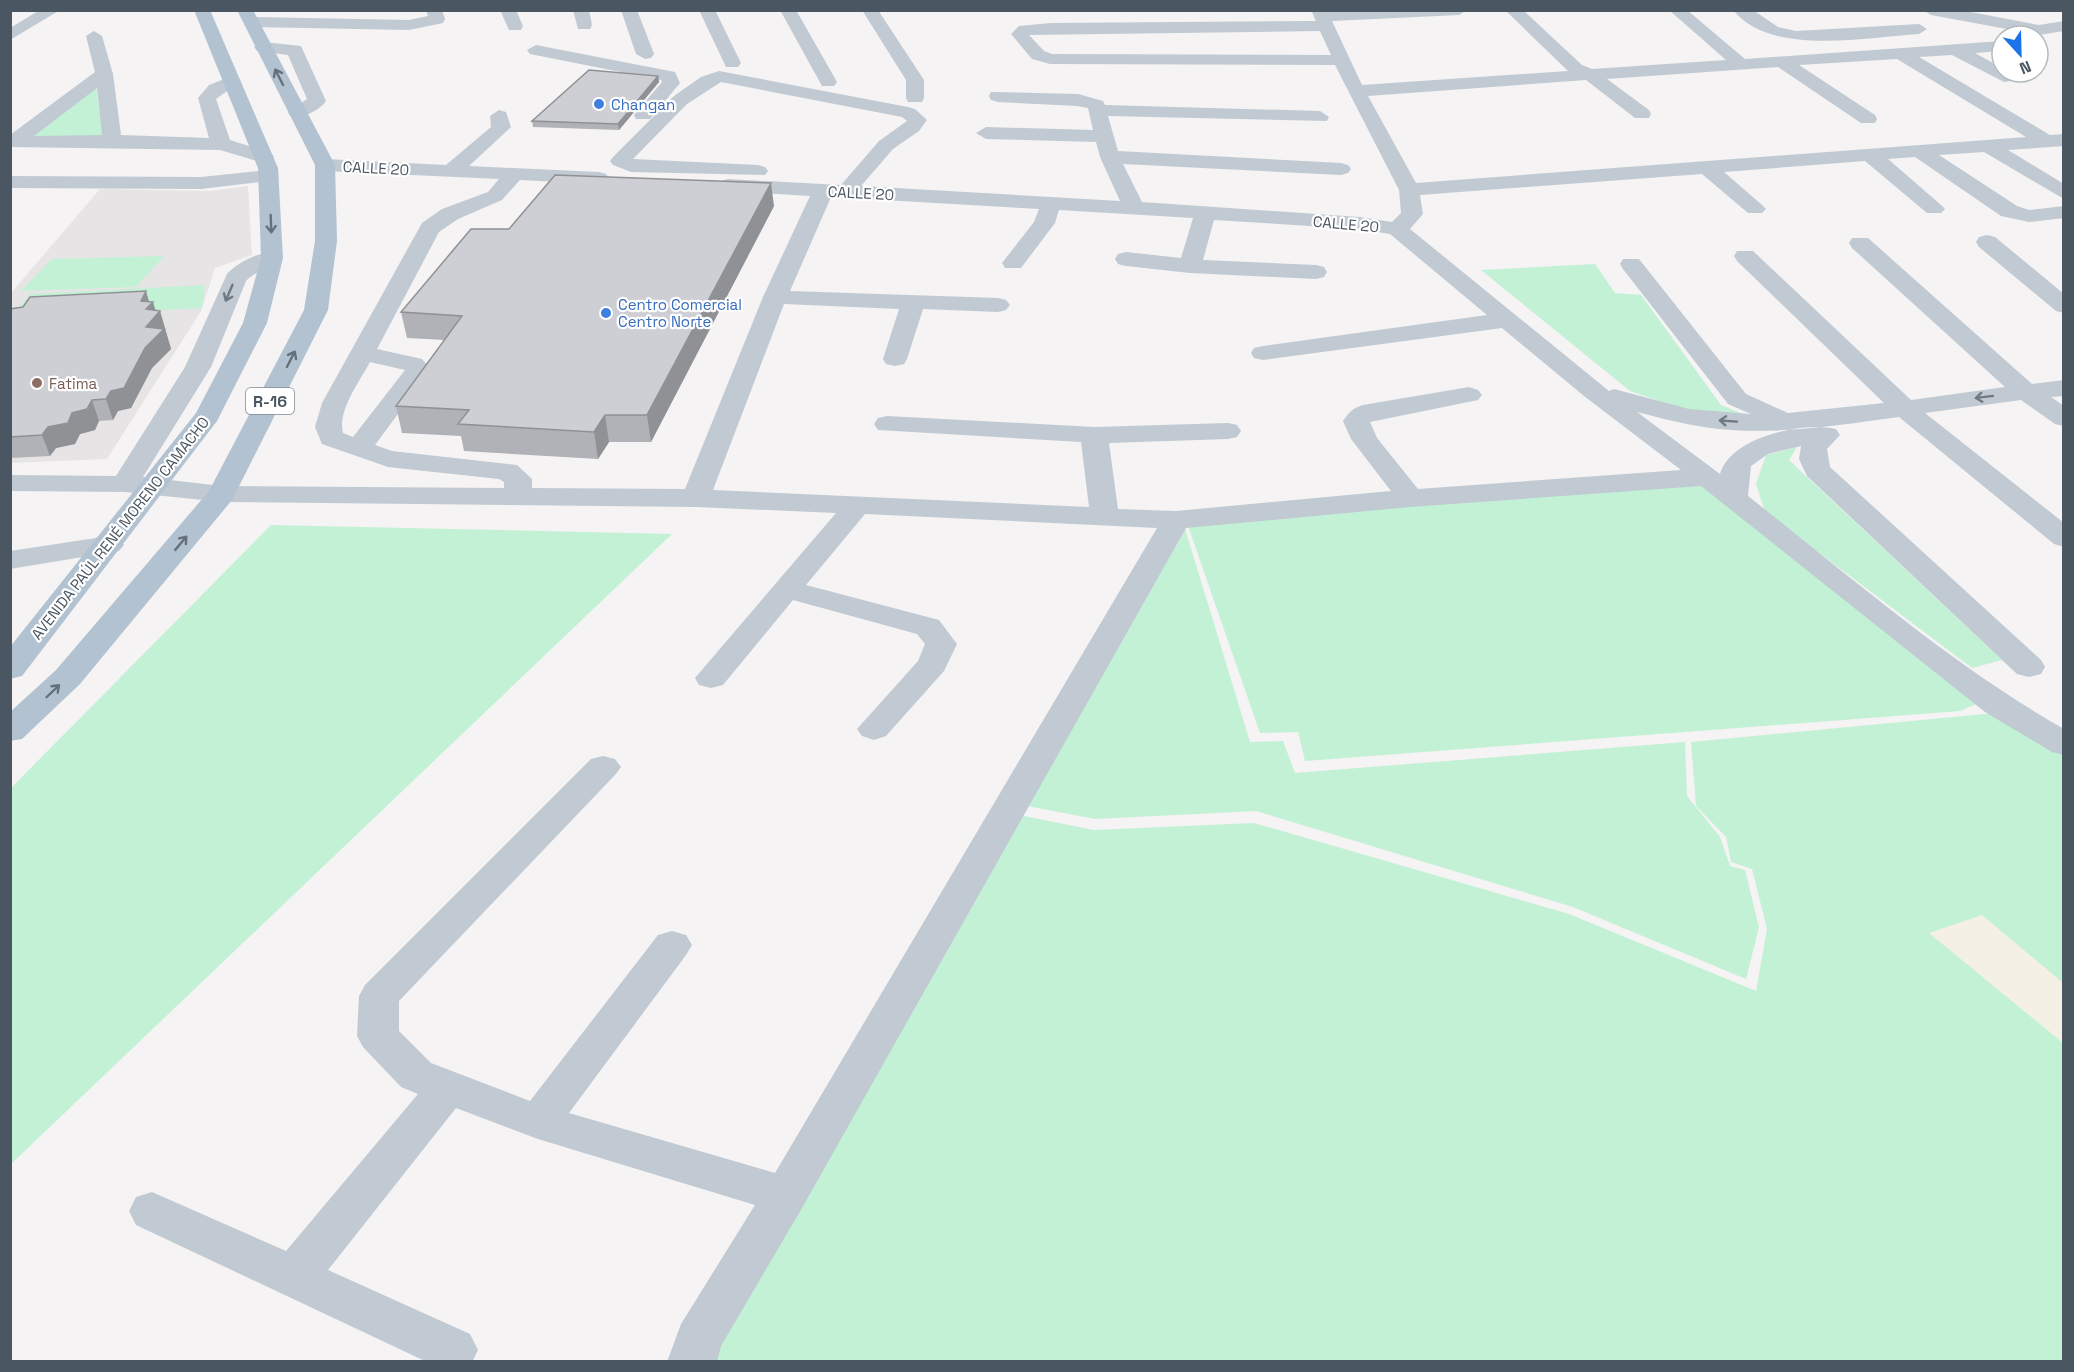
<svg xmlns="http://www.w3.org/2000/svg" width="2074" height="1372" font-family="'Space Grotesk',sans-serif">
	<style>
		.education { fill: #e6e4e5 }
		.green { fill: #c3f1d5 }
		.sand { fill: #f5f0e5 }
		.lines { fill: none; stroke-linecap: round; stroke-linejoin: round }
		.minor { fill: #c1cad2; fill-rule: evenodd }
		.major { fill: #b3c2d1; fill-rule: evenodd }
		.wall { fill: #b0b2b7 }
		.shaded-wall { fill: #909195 }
		.building { fill: #cdcfd5; stroke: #909195; stroke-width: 1.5 }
		.oneway { stroke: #64717d }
		.oneway2 { stroke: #6e7983 }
		.shop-dot { fill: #3f7fe0; stroke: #fff; stroke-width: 2 }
		.education-dot { fill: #8d6e63; stroke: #fff; stroke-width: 2 }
		.labels { text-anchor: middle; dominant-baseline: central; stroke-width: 4.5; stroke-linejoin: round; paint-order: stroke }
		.far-shop-label { font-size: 15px; fill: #366cbe; stroke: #fff; text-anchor: start }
		.far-street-label { font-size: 15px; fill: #4a5661; stroke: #fff }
		.far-education-label { font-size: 15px; fill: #785e54; stroke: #fff; text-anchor: start }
		.shield { fill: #fff; stroke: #808990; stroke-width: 1.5 }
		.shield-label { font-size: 16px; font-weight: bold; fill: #4a5661 }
	</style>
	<rect width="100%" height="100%" fill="#f5f3f3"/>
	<!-- education -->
	<polygon class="education" points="248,186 252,255 215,268 201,311 107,459 11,463 11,293 100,189 210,191"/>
	<!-- green -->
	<g class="green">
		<polygon points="96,86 103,138 31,137"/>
		<polygon points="164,256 136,287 21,291 52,259"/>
		<polygon points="1595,264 1615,293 1641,295 1721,405 1748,416 1688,411 1630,391 1481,270"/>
		<polygon points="205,285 202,308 11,318 30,294"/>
		<polygon points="1797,447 1789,460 2002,660 1972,668 1765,512 1756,484 1766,455"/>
		<polygon points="1703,484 1979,703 1960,711 1305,761 1298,732 1260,733 1187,523"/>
		<polygon points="1183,522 1250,742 1283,741 1295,773 1685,742 1687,796 1720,837 1730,866 1745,870 1759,927 1746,979 1573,907 1256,811 1095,819 1022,805"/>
		<polygon points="271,525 672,534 11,1164 11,788"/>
		<polygon points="1995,713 2063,754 2063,1361 704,1362 1019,815 1094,830 1254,823 1569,914 1756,991 1767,929 1752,869 1731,862 1726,837 1696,806 1691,742"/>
	</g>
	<!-- sand -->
	<polygon class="sand" points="1982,915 2063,983 2063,1043 1929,933"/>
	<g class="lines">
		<!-- minor -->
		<g class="minor">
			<polygon points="40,10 60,10 10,40 10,28"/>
			<polygon points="426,10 442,10 445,19 443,23 409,30 251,27 243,22 251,17 409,20 428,16"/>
			<polygon points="500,10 516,10 523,26 521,30 509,30"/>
			<polygon points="573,10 589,10 592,25 590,29 578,29"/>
			<polygon points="621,10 637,10 654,54 651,58 645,59 636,54"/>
			<polygon points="699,10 715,10 741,63 738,67 726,67"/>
			<polygon points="780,10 796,10 837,82 834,86 822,86"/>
			<polygon points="862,10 878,10 924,80 924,98 922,102 908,102 906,98 906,80"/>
			<path d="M 1311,10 L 1467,10 L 1459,15 L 1332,21 L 1362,85 L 1568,71 L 1505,10 L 1523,10 L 1582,65 L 1592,69 L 1726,60 L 1669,10 L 1687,10 L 1745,59 L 2002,41 L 2002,51 L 1975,53 L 2002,68 L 2002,72 L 2010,73 L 2013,77 L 2010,81 L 2004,82 L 1952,55 L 1919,57 L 2050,135 L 2064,134 L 2064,146 L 2008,150 L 2064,184 L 2064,199 L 1984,152 L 1939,155 L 2017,206 L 2029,210 L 2064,206 L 2064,218 L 2029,222 L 2001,216 L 1915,157 L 1888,159 L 1941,205 L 1945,209 L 1941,213 L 1927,213 L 1865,161 L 1724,172 L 1762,205 L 1766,209 L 1762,213 L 1748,213 L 1702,174 L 1420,195 L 1423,214 L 1410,229 L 1609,391 L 1614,389 L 1689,409 L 1751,414 L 1728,404 L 1623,269 L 1620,264 L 1623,259 L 1639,259 L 1746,394 L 1788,413 L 1884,403 L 1737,261 L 1734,256 L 1737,251 L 1753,251 L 1911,400 L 2005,387 L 1852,248 L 1849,243 L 1852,238 L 1868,238 L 2032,384 L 2064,380 L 2064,396 L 2051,397 L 2064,406 L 2064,426 L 2055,424 L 2021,400 L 1925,413 L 2064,523 L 2064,547 L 2054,544 L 1899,417 C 1840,425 1778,435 1719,429 C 1691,426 1664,419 1637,412 L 1720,474 C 1730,437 1804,421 1836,429 L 1840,435 L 1827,449 L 1830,467 L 2041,660 L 2045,667 L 2041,674 L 2029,677 L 2017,674 L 1807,476 L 1799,459 L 1801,446 L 1768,454 L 1751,466 L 1748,496 C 1850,576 1950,664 2064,729 L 2064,755 L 2052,752 L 1985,712 L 1701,486 L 1410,507 L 1186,528 L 802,1208 L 721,1346 L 717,1362 L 667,1362 L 681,1324 L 755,1205 L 538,1139 L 456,1108 L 328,1270 L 470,1334 L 478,1350 L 472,1362 L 427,1362 L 136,1225 L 129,1211 L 136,1197 L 152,1192 L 286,1251 L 418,1094 L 401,1087 L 363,1047 L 357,1036 L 359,996 L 365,985 L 591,759 L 603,756 L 615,759 L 621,767 L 615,775 L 399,1001 L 399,1031 L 431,1063 L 530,1101 L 658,935 L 672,931 L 686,935 L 692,945 L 686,955 L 569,1113 L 775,1173 L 1157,528 L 865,514 L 806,585 L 939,620 L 957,644 L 944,671 L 886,736 L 874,740 L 862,736 L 857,729 L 918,661 L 925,644 L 917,634 L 793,600 L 723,685 L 711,688 L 699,685 L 695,678 L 836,513 L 696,507 L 222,502 L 125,492 L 10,491 L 10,475 L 116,476 L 185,367 L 227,274 C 238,262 263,249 280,253 L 283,258 C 275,270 256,269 246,281 L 211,367 L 143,477 L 222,486 L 504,488 L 504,482 L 499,479 L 388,467 L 322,444 L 315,427 L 322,403 L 422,223 L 442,209 L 488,192 L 499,179 L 325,171 L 318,169 L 315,165 L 318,161 L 325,159 L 446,165 L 491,127 L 490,116 L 499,110 L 506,112 L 511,127 L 469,166 L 599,172 L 606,174 L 609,178 L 606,182 L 599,184 L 520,180 L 502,200 L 458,219 L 439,232 L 377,349 L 422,359 L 431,369 L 375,445 L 392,451 L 517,465 L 532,479 L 532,488 L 685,489 L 763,297 L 810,196 L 728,191 L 721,189 L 718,185 L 721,181 L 728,179 L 841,185 L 879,141 L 907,121 L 902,117 L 721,82 L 687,104 L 633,159 L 758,165 L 765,167 L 768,171 L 765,175 L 631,172 L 613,165 L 610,161 L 613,157 L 674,96 L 701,77 L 719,71 L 908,107 L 915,109 L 927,120 L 919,131 L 893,149 L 861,186 L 1120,201 L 1100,157 L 1096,142 L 986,139 L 976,133 L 986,127 L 1093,130 L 1088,108 L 1077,106 L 998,102 L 991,100 L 989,96 L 991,92 L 1078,94 L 1103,101 L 1105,105 L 1320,111 L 1329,117 L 1327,121 L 1108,116 L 1118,151 L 1341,163 L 1348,165 L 1351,169 L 1348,173 L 1341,175 L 1123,164 L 1142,202 L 1359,217 L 1392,222 L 1401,213 L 1399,190 L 1335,65 L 1050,64 L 1032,59 L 1011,34 L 1019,26 L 1051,23 L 1316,21 ZM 1320,31 L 1331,55 L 1052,54 L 1044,51 L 1029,35 ZM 1897,59 L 2026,137 L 1416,183 L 1368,96 L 1586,80 L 1635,118 L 1649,118 L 1651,114 L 1649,110 L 1607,79 L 1778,67 L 1861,123 L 1875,123 L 1877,119 L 1875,115 L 1799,65 ZM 831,197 L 1039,209 L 1034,222 L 1002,263 L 1005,268 L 1021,268 L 1055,223 L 1059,210 L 1193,218 L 1181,258 L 1126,252 L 1118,254 L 1115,259 L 1118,264 L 1126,266 L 1190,273 L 1316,279 L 1324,277 L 1327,272 L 1324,267 L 1316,265 L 1203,260 L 1214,220 L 1359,229 L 1390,234 L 1487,315 L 1263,346 L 1254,348 L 1251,353 L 1254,358 L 1263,360 L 1502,328 L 1584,396 L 1681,470 L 1418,489 L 1377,438 L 1370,422 L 1478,400 L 1482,395 L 1478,390 L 1469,387 L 1363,405 C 1353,408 1349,412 1343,421 L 1351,439 L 1391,491 L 1176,511 L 1118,509 L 1109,443 L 1228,439 L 1237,437 L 1241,431 L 1237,425 L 1228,423 L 1094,427 L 887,416 L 878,418 L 874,424 L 878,430 L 1081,442 L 1089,507 L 713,490 L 784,304 L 899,309 L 883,359 L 886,364 L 895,366 L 904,364 L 907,359 L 923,309 L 998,312 L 1006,310 L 1010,305 L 1006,300 L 998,298 L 790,291 ZM 370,362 L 405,370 L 353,437 L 343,433 C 337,411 360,381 370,362 Z"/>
			<path d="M 1733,10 L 1753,10 L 1778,27 L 1796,31 L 1919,24 L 1927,29 L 1919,34 C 1866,37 1771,57 1733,10 Z"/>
			<polygon points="1923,10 1960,10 2039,25 2064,21 2064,31 2039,35 1931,15"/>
			<path d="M 94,31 L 102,36 L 113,74 L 121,135 L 209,138 L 198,98 L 209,85 L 232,76 L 241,81 L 216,99 L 230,140 L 271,153 L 274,157 L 271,161 L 264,163 L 220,150 L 10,147 L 10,135 L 95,72 L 86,36 ZM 97,88 L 102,135 L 34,136 Z"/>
			<path d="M 263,42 L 301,46 L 326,101 C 319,111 302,119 290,116 L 288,112 L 307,99 L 288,55 L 257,51 L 254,47 Z"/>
			<polygon points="536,45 675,72 680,83 650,119 636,119 634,115 662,82 661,80 530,54 527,50"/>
			<polygon points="269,170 276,172 279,176 276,180 201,189 10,188 10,176 201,177"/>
			<polygon points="1987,235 1995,237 2064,294 2064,313 2056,311 1979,247 1976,242 1979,237"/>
			<polygon points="109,536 119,539 124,545 119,551 10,569 10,551"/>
		</g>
		<!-- major -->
		<g class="major">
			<polygon points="194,10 210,10 278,168 283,258 267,323 217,421 22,676 10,679 10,647 196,413 243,323 261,258 258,168"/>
			<polygon points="237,10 253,10 335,165 337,241 328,310 232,500 80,684 22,739 10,741 10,712 56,670 209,491 304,310 315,241 315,165"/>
		</g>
	</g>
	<!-- wall -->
	<g class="wall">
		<polygon points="658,76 659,82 619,130 533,127 532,121"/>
		<polygon points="774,206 651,442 609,442 598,459 464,451 461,436 402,433 396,406 445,340 407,338 401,312 509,229"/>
		<polygon points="149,302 155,311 160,311 171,349 152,368 131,408 118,411 113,420 99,421 95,430 80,434 75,444 56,448 50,456 10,458 10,309"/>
	</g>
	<!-- shaded-wall -->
	<g class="shaded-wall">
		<polygon points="658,76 659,82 619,130 618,124"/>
		<polygon points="771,183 774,206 651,442 647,415"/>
		<polygon points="146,291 150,305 153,302 157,315 160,311 171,349 152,368 131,408 118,411 113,420 106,399 146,327 141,301"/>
		<polygon points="92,400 99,421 95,430 80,434 75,444 56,448 50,456 42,435 48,427 72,413"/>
		<polygon points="605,415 609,442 598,459 594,432"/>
	</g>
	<!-- building -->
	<g class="building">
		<polygon points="589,70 658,76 618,124 532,121"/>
		<polygon points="555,175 771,183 647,415 605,415 594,432 458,424 469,410 396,406 462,316 401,312 471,229 509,229"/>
		<polygon points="146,291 141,301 153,302 146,309 160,311 146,327 164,329 145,348 124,388 111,391 106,399 92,400 87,409 72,413 68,423 48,427 42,435 10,437 10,309 23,307 30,297"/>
	</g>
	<!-- one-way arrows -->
	<defs><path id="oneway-shaft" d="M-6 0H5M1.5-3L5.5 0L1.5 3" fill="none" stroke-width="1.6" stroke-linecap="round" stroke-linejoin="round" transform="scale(1.5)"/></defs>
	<g class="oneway">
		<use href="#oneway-shaft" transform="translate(279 77) rotate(-117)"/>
		<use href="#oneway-shaft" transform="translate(271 224) rotate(88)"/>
		<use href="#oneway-shaft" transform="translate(291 359) rotate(-63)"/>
		<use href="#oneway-shaft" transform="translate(181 543) rotate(-50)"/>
		<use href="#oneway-shaft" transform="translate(53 691) rotate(-44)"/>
	</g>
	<g class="oneway2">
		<use href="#oneway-shaft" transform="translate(229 293) rotate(113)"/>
		<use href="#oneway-shaft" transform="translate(1984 397) rotate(173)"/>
		<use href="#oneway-shaft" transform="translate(1728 421) rotate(-176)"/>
	</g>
	<!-- markers -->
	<g class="shop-dot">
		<circle cx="599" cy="104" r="6"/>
		<circle cx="606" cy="313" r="6"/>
	</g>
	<circle class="education-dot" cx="37" cy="383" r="6"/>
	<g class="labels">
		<!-- far-shop labels -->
		<g class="far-shop-label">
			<text x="611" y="104">Changan</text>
			<text x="618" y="304">Centro Comercial<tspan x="618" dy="17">Centro Norte</tspan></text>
		</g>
		<!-- far-street labels -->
		<g class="far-street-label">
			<text transform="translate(376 168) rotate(3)">CALLE 20</text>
			<text transform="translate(861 193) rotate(3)">CALLE 20</text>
			<text transform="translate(1346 224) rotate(5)">CALLE 20</text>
			<text transform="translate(120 528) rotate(-52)">AVENIDA PAÚL RENÉ MORENO CAMACHO</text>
		</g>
		<!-- far-education labels -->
		<g class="far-education-label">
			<text x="49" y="383">Fatima</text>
		</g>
		<!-- shield labels -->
		<rect class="shield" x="246" y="388" width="48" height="26" rx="4.5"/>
		<g class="shield-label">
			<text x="270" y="401">R-16</text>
		</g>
	</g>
	<!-- border -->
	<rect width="2074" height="1372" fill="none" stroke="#4a5661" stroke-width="24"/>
	<!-- north arrow -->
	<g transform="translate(2020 54) rotate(158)"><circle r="28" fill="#ffffff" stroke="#b7bbc0" stroke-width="1.5"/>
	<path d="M0-4.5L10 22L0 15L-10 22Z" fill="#1a73e8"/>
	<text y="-9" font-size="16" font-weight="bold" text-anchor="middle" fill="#4a5661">N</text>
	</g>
</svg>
